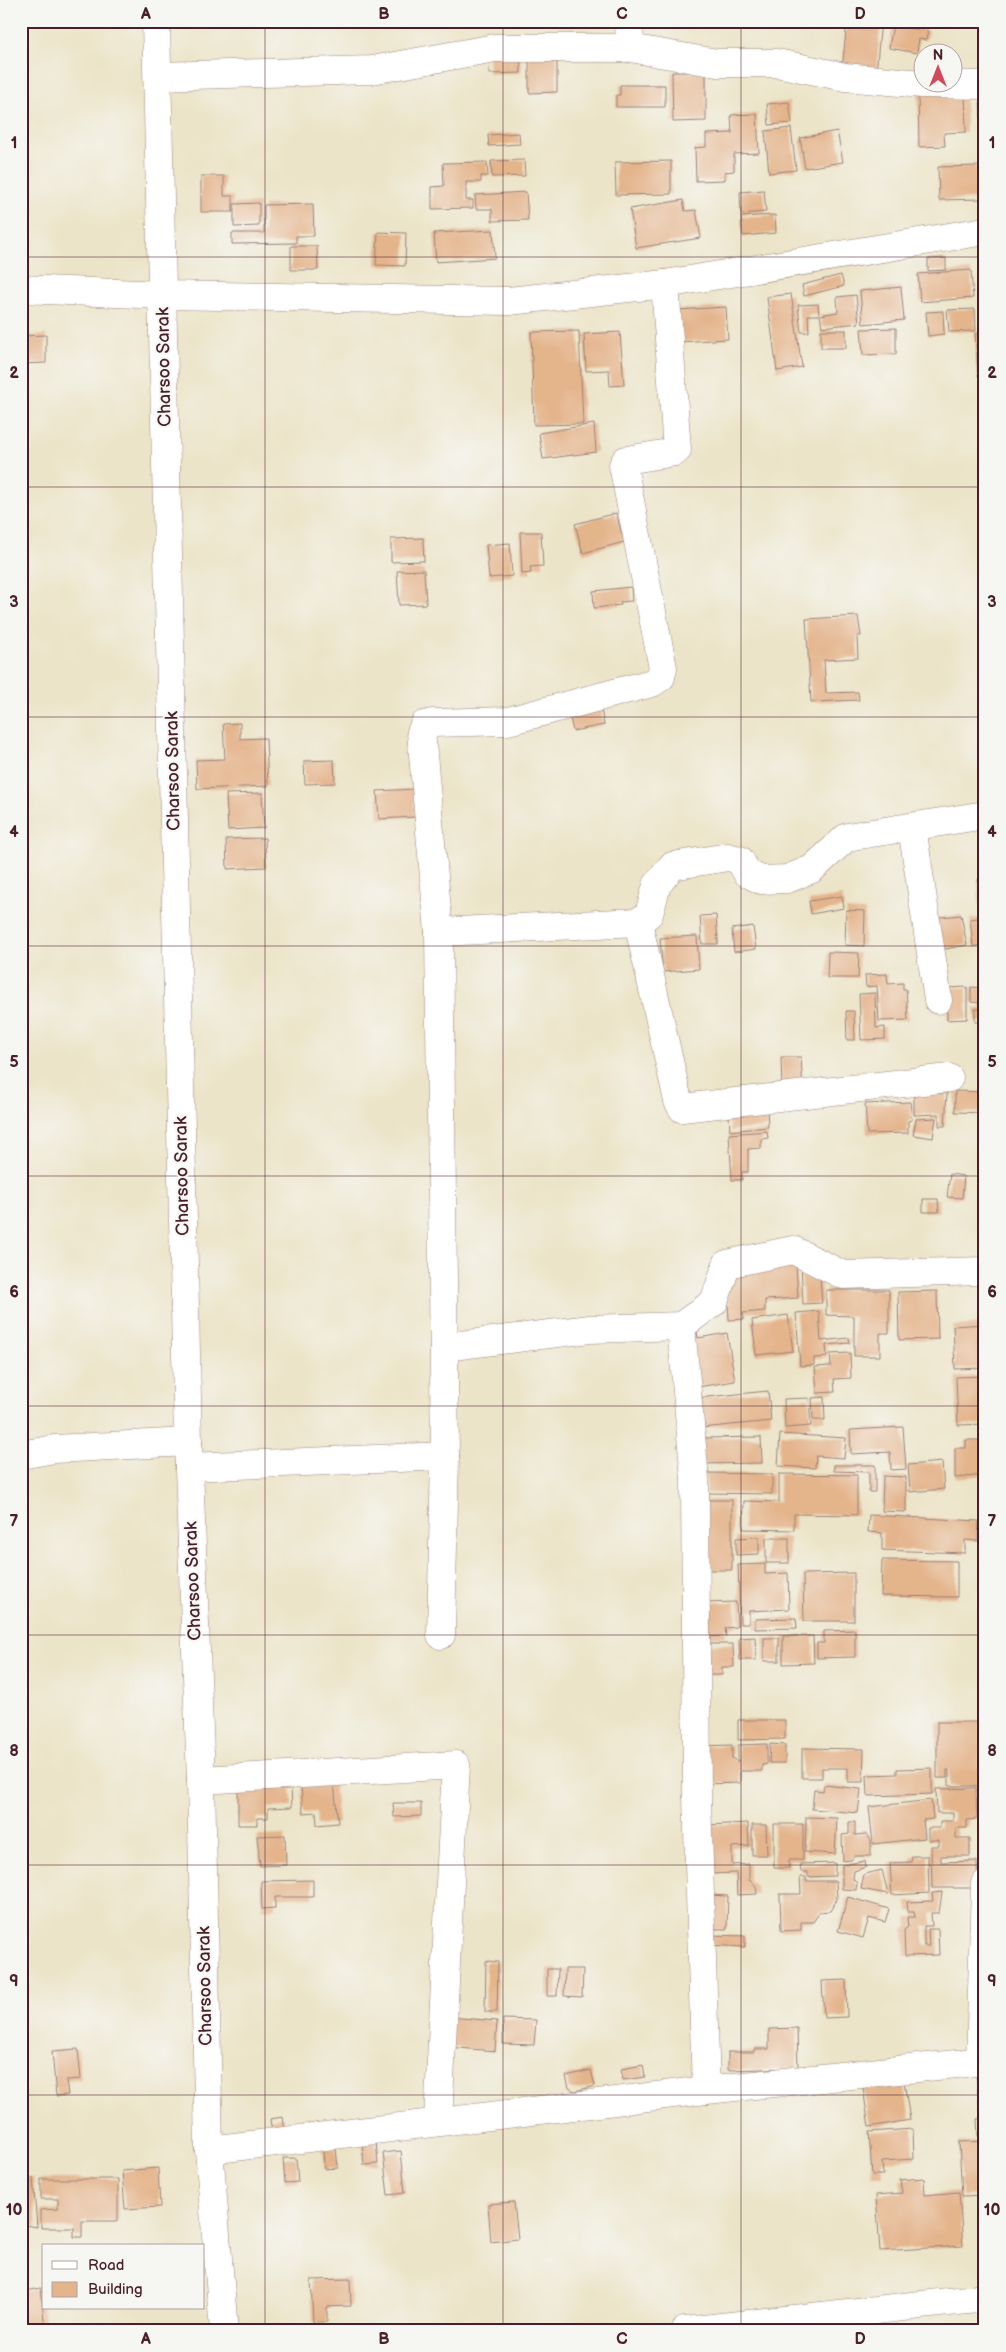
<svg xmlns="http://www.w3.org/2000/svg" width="1006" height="2352" font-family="'Balsamiq Sans',sans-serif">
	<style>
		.building { fill: #e4b48b }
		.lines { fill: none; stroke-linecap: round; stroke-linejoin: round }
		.minor-casing { stroke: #9b827a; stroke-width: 29 }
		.major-casing { stroke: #9b827a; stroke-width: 29 }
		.minor { stroke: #fff; stroke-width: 28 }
		.major { stroke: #fff; stroke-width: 28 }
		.grid { fill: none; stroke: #4a1f2b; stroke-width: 1; stroke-opacity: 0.55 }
		.labels { text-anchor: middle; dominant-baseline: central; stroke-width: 4; stroke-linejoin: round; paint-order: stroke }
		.street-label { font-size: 18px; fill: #4a1f2b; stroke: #f6f6f2 }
		.neatline { fill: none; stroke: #4a1f2b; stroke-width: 2 }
		.grid-label { font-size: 16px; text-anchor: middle; font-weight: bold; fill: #4a1f2b }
	</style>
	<rect width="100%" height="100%" fill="#f6f6f2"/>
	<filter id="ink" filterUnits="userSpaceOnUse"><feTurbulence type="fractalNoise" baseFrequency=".02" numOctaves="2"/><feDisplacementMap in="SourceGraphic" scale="10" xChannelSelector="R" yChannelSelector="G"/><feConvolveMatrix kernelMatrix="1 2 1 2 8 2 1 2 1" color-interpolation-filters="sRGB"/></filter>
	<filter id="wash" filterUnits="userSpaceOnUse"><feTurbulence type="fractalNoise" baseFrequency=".0096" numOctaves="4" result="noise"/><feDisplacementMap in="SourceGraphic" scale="20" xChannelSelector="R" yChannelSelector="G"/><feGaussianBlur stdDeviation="1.12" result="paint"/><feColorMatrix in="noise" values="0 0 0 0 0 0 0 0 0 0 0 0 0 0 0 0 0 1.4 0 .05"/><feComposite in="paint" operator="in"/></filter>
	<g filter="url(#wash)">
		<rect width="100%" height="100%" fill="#ece4c8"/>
		<g id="blocks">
			<!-- building -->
			<g class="building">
				<polygon points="847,21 881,21 876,73 842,70"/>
				<polygon points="893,25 928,31 926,40 919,39 917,53 889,48"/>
				<polygon points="520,50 521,73 489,74 488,52"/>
				<polygon points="557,53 557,92 529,93 529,54"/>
				<polygon points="672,72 706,72 706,121 673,122"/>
				<polygon points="620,85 665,85 665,107 616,107 616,95 620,95"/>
				<polygon points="965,89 966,132 944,133 945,146 919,147 918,90"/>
				<polygon points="980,96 985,96 985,125 981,125"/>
				<polygon points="789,102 792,123 769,125 767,104"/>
				<polygon points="757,114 759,153 734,154 734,171 725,172 725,180 696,181 695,148 706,147 706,134 732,133 731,115"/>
				<polygon points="791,128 796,170 769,173 765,131"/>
				<polygon points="837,131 843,162 805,168 800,138"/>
				<polygon points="519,133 520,144 489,146 488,135"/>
				<polygon points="524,160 525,176 492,177 491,161"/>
				<polygon points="671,161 671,194 616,195 615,162"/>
				<polygon points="487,162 488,176 481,176 481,182 466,182 466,200 473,200 473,208 432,209 432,187 444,186 443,163"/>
				<polygon points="980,166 981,199 939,200 938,167"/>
				<polygon points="201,176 224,176 224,196 233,196 233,212 201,212"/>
				<polygon points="764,190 766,212 741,214 740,192"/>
				<polygon points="526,192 528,220 492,221 492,209 476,209 475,195"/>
				<polygon points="683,200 685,211 696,210 701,238 636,248 630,209"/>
				<polygon points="259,203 259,226 234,227 234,204"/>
				<polygon points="313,204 314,236 296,236 296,243 232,244 232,233 264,233 264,205"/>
				<polygon points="775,215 776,233 743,236 741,217"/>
				<polygon points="493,230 495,258 436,262 434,233"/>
				<polygon points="378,232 406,233 405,266 376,265"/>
				<polygon points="291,246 317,246 318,270 291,270"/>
				<polygon points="946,258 946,270 928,271 928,259"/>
				<polygon points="971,270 973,298 920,302 918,274"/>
				<polygon points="841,275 844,286 804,296 802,285"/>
				<polygon points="901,287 904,320 863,324 860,291"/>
				<polygon points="791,294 802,367 777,371 767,297"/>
				<polygon points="856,295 859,323 822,327 820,315 838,312 837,297"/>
				<polygon points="818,304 819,315 808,315 809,332 801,332 798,305"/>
				<polygon points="726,307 728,339 679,342 677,310"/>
				<polygon points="975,309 976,331 949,332 947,310"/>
				<polygon points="943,311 944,334 928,336 926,312"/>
				<polygon points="896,328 896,354 863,355 861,329"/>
				<rect x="821" y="330" width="25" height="18"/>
				<polygon points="579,331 583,424 534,425 531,332"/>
				<polygon points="620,332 624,385 610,386 609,370 586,371 584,334"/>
				<polygon points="975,333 985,333 985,375 978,376"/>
				<polygon points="46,335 46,363 21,364 21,336"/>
				<polygon points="594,424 596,452 543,459 539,433"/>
				<polygon points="616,513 624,542 583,553 575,524"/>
				<polygon points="520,532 541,532 543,566 530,567 531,573 522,574"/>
				<polygon points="423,538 424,561 391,562 391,539"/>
				<polygon points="510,543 512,576 489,578 486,545"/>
				<polygon points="424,570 426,604 399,605 397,571"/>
				<polygon points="631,587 632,601 620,602 621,605 594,608 593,591"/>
				<polygon points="858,616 861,636 857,636 858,658 824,660 826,693 858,692 859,700 811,702 806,619"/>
				<polygon points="600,704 604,725 573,731 568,711"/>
				<polygon points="240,723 240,739 266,738 268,786 197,789 196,760 225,759 223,724"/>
				<polygon points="334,760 335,783 305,784 304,761"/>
				<polygon points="413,789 415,817 379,819 377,791"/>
				<polygon points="262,793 264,828 228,830 226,794"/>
				<polygon points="265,838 266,867 227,869 226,839"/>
				<polygon points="978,879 985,879 985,906 979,907"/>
				<polygon points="842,896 844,908 811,914 809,901"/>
				<polygon points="846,910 865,911 864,946 845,945"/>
				<polygon points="716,915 718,944 702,944 700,916"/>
				<polygon points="961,915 967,945 935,951 931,918"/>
				<polygon points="985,917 985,945 973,946 970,919"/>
				<polygon points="753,926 756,949 734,952 732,929"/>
				<polygon points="697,936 699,969 663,972 660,938"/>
				<polygon points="828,952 859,953 858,978 827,978"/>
				<polygon points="887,974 888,984 903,983 903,989 906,989 908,1020 879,1021 877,986 866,987 865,975"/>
				<polygon points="967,987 967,1019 947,1020 947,988"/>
				<polygon points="971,987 985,988 985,1022 975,1022 975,1009 981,1009 981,1003 971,1002"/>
				<polygon points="875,993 876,1028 885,1027 885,1039 861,1040 859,994"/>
				<polygon points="846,1011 854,1011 855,1040 847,1040"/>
				<polygon points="781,1057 801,1057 803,1091 782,1092"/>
				<polygon points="955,1091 985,1092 984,1113 955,1112"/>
				<polygon points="947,1093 945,1126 939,1126 939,1114 914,1115 914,1094"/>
				<polygon points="910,1102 912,1120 908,1121 908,1133 867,1134 865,1104"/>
				<polygon points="767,1108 768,1127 730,1131 729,1117"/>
				<polygon points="936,1118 933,1138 913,1135 916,1119"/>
				<polygon points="767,1131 768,1138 761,1139 761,1148 748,1149 748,1172 742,1172 742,1180 732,1180 729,1134"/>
				<polygon points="950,1174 964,1176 962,1198 947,1197"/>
				<polygon points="923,1199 938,1199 939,1212 923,1212"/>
				<polygon points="796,1263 798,1298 765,1300 765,1311 743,1313 744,1319 729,1320 727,1285 738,1267"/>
				<polygon points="801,1264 820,1278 822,1303 803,1304"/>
				<polygon points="826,1290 889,1290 889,1333 880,1333 880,1356 854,1356 854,1316 826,1315"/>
				<polygon points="937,1291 938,1339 899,1340 898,1292"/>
				<polygon points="819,1311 821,1341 849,1338 850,1343 826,1345 827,1357 814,1358 814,1365 800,1366 796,1313"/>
				<polygon points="788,1315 793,1351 756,1355 752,1320"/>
				<polygon points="985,1324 985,1368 955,1369 953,1326"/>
				<polygon points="696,1326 698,1338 727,1333 735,1381 698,1387 688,1327"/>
				<polygon points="850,1353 851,1378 834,1379 835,1392 817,1393 815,1367 831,1366 830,1354"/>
				<polygon points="985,1376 985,1424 958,1425 956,1377"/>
				<polygon points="768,1391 771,1421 701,1428 697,1398"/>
				<polygon points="824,1397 825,1420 813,1420 812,1398"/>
				<polygon points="809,1398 811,1426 785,1428 784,1399"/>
				<polygon points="903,1427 906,1469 891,1470 890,1452 851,1454 850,1430"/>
				<polygon points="780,1434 846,1438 844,1458 816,1456 815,1468 778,1466"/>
				<polygon points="761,1437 762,1463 702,1464 702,1438"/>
				<polygon points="966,1440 985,1440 985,1475 955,1478 955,1448 966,1448"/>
				<polygon points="942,1462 944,1489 910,1492 908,1465"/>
				<polygon points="834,1465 875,1465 875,1492 869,1492 869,1472 834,1471"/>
				<polygon points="706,1473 772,1474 772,1494 706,1493"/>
				<polygon points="779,1474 857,1475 857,1515 794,1514 794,1530 743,1529 744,1501 779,1502"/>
				<polygon points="883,1476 906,1477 906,1512 882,1511"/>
				<rect x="702" y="1500" width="30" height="70"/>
				<polygon points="869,1515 979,1521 978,1541 965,1540 965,1553 882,1550 882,1533 868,1532"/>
				<polygon points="759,1537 759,1554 736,1555 736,1538"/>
				<rect x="766" y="1538" width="23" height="25"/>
				<polygon points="882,1560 957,1561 957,1597 881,1596"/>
				<polygon points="765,1564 765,1574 788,1573 789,1609 749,1611 749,1624 740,1624 738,1565"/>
				<polygon points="854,1573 854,1621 804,1621 803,1574"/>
				<polygon points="736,1602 737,1627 725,1628 726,1636 706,1637 704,1603"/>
				<polygon points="796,1618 797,1628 755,1629 755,1619"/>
				<polygon points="855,1630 855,1657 817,1658 817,1643 824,1643 824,1631"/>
				<polygon points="783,1636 813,1636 814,1663 783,1664"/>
				<polygon points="755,1637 756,1660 740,1660 739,1638"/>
				<rect x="764" y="1638" width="15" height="23"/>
				<polygon points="706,1644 733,1644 734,1667 722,1667 722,1675 707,1675"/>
				<polygon points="738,1720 785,1720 785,1739 738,1740"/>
				<polygon points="937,1722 985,1722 985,1768 981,1768 981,1786 949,1786 949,1770 947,1770 947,1778 937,1778"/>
				<polygon points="767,1744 767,1764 762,1765 762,1771 740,1771 740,1783 700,1784 699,1746 732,1745 732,1758 738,1762 738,1745"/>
				<polygon points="770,1744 785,1745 785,1763 769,1763"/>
				<polygon points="802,1748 864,1749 863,1782 848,1782 848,1768 822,1768 822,1778 802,1778"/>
				<polygon points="932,1768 932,1794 868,1796 867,1775 897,1774 897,1769"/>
				<polygon points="334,1783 338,1823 317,1825 316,1812 303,1813 301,1786"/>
				<polygon points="824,1785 861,1789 858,1813 812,1809 814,1790 823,1791"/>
				<polygon points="291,1786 292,1807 268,1808 268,1818 257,1818 257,1825 238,1825 238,1789"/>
				<polygon points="976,1788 977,1819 967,1820 967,1828 956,1828 956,1838 970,1838 970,1856 941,1856 941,1862 977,1861 978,1888 932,1888 931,1846 939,1846 939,1840 928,1840 928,1828 940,1828 940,1821 953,1821 953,1813 937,1813 936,1789"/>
				<polygon points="931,1800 933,1819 923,1820 925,1838 873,1844 869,1807"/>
				<polygon points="393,1803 421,1803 421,1816 394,1817"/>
				<polygon points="806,1817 837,1818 835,1854 805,1852"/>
				<polygon points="849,1822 855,1822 855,1835 867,1834 871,1841 871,1856 855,1856 851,1860 843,1861 842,1835 849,1834"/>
				<polygon points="748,1823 749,1846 732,1847 732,1865 749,1864 749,1880 756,1886 757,1894 737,1895 736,1873 709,1874 707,1825"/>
				<polygon points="774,1824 803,1824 803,1860 789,1860 789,1868 774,1868"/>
				<polygon points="752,1825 766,1825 767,1855 752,1855"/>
				<polygon points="285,1835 286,1865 260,1866 257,1836"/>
				<polygon points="912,1856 928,1856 929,1893 892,1895 890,1863 911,1862"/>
				<polygon points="865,1861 866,1867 854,1871 853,1879 857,1883 856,1890 842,1889 842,1865"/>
				<polygon points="835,1863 835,1876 808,1877 808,1872 801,1872 800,1864"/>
				<polygon points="882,1870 888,1894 861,1889 864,1874"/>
				<polygon points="800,1877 806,1877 806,1881 836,1881 837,1899 830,1911 820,1912 813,1922 801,1922 801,1930 781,1931 780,1894 801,1894"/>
				<polygon points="313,1880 313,1897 275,1897 275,1908 262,1909 261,1881"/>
				<polygon points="942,1892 939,1913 931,1913 932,1926 924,1926 924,1946 929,1946 928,1929 938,1929 939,1955 905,1956 904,1930 908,1927 907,1917 915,1917 914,1912 908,1912 907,1902 933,1901 932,1893"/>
				<polygon points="706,1895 728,1896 727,1929 705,1929"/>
				<polygon points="848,1897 889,1909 885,1922 869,1918 863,1938 838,1931"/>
				<polygon points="706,1935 745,1936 745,1947 706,1945"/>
				<polygon points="486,1961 498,1962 497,2012 485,2012"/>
				<polygon points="547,1969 558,1969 557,1996 547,1996"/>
				<polygon points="565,1969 583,1969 582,1997 564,1996"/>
				<polygon points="846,1980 847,2017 824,2018 822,1981"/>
				<polygon points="449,2017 497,2021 495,2051 446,2047"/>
				<polygon points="503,2019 536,2020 534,2045 503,2044"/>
				<polygon points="797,2028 798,2068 728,2070 728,2052 754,2052 754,2049 769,2049 769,2029"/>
				<polygon points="78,2049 81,2079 66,2080 68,2095 56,2096 52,2051"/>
				<polygon points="643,2065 645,2077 623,2080 621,2069"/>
				<polygon points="975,2066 985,2066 985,2111 980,2111"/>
				<polygon points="591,2070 595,2086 575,2091 569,2088 566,2076"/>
				<polygon points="904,2081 910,2120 869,2127 863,2088"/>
				<polygon points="283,2117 285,2131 272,2133 270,2119"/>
				<polygon points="985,2118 985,2136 978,2136 977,2119"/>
				<polygon points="913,2129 914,2159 882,2161 883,2175 872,2175 869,2132"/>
				<polygon points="376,2141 378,2164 364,2165 362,2142"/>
				<polygon points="985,2141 985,2195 962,2196 959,2142"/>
				<polygon points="336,2148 338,2168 324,2169 323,2149"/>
				<polygon points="401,2151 405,2193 388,2195 383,2153"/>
				<polygon points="283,2158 296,2158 298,2182 285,2183"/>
				<polygon points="158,2168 160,2207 125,2209 122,2171"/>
				<polygon points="33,2178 37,2227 21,2224 21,2179"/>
				<polygon points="924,2178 925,2195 959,2192 963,2246 880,2251 876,2195 902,2193 900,2180"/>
				<polygon points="41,2179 118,2179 118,2221 82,2221 82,2237 74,2237 74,2228 41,2228 41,2210 58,2209 58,2199 41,2199"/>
				<polygon points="514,2202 518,2239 491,2242 488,2204"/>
				<polygon points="350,2279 351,2306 327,2307 327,2322 313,2322 311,2280"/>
				<polygon points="41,2288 45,2331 21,2331 21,2292"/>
			</g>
		</g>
	</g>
	<g filter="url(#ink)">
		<use href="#blocks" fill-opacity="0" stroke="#9b827a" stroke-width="1"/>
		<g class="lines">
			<!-- minor casing -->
			<g class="minor-casing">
				<g id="minor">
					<polyline points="156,21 188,1442 201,1780 209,2150 224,2331"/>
					<polyline points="629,21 630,48"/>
					<polyline points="158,76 372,70 495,48 630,48 717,63 777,63 845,77 922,84 985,85"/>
					<polyline points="21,289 163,295 509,301 665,284 985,231"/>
					<polyline points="912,827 938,1000"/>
					<polyline points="638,922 678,1101 682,1108 949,1078"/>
					<polyline points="439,932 638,922 649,914 657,885 672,866 728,857 740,860 747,873 761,880 787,879 812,869 847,837 985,815"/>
					<polyline points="681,1326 695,1479 697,1797 706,2090"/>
					<polyline points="444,1347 590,1329 681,1326 714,1302 727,1264 793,1250 843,1275 985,1271"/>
					<polyline points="21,1455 54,1449 188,1442"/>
					<polyline points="189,1467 445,1456"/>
					<polyline points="441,1635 445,1456 439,932 421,732 424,725 433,723 508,721 652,683 661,677 663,668 623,465 626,460 675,452 677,450 665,284"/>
					<polyline points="201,1780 456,1765 438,2121"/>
					<polyline points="980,2062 985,1884"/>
					<polyline points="209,2150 706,2090 985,2061"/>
				</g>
			</g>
			<!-- major casing -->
			<g class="major-casing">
				<polyline id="major" points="685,2331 985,2298"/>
			</g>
			<!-- minor -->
			<use href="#minor" class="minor"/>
			<!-- major -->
			<use href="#major" class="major"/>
		</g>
	</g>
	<!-- grid -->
	<path class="grid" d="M 265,21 L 265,2331M 503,21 L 503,2331M 741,21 L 741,2331M 21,257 L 985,257M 21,487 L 985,487M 21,717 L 985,717M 21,946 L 985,946M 21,1176 L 985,1176M 21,1406 L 985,1406M 21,1635 L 985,1635M 21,1865 L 985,1865M 21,2095 L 985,2095"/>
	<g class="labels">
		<!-- street labels -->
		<g class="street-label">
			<text transform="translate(164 367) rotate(-91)">Charsoo Sarak</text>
			<text transform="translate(173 771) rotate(-91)">Charsoo Sarak</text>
			<text transform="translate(182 1176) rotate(-91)">Charsoo Sarak</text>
			<text transform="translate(193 1581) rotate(-92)">Charsoo Sarak</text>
			<text transform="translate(205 1986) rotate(-91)">Charsoo Sarak</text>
		</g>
	</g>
	<!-- margin -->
	<rect width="1006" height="2352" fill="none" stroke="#f6f6f2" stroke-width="55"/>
	<!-- legend -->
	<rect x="42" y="2244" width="162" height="65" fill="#f6f6f2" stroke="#b1a0a2"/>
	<rect x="52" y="2261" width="25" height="8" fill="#ffffff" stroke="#b1a0a2"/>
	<text x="88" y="2270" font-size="15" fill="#4a1f2b">Road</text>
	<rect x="52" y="2282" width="25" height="15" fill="#e4b48b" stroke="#b1a0a2"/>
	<text x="88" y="2294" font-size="15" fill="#4a1f2b">Building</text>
	<!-- north arrow -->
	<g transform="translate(938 68)"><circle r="24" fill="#f6f6f2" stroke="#b1a0a2"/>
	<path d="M0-4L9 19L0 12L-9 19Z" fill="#d1495b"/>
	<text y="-8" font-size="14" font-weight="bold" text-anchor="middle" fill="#4a1f2b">N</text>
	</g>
	<rect x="28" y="28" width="950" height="2296" class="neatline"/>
	<g class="grid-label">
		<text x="146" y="19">A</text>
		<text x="384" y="19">B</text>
		<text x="622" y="19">C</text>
		<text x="860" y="19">D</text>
		<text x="14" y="148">1</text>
		<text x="992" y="148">1</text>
		<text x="14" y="378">2</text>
		<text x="992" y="378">2</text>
		<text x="14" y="607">3</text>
		<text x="992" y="607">3</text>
		<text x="14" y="837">4</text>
		<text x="992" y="837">4</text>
		<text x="14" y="1067">5</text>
		<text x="992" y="1067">5</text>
		<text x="14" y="1297">6</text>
		<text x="992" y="1297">6</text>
		<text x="14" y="1526">7</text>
		<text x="992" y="1526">7</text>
		<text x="14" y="1756">8</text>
		<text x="992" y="1756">8</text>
		<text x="14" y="1986">9</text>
		<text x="992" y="1986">9</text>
		<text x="14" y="2215">10</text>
		<text x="992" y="2215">10</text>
		<text x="146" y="2344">A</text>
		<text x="384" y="2344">B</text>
		<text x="622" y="2344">C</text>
		<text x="860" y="2344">D</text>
	</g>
</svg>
